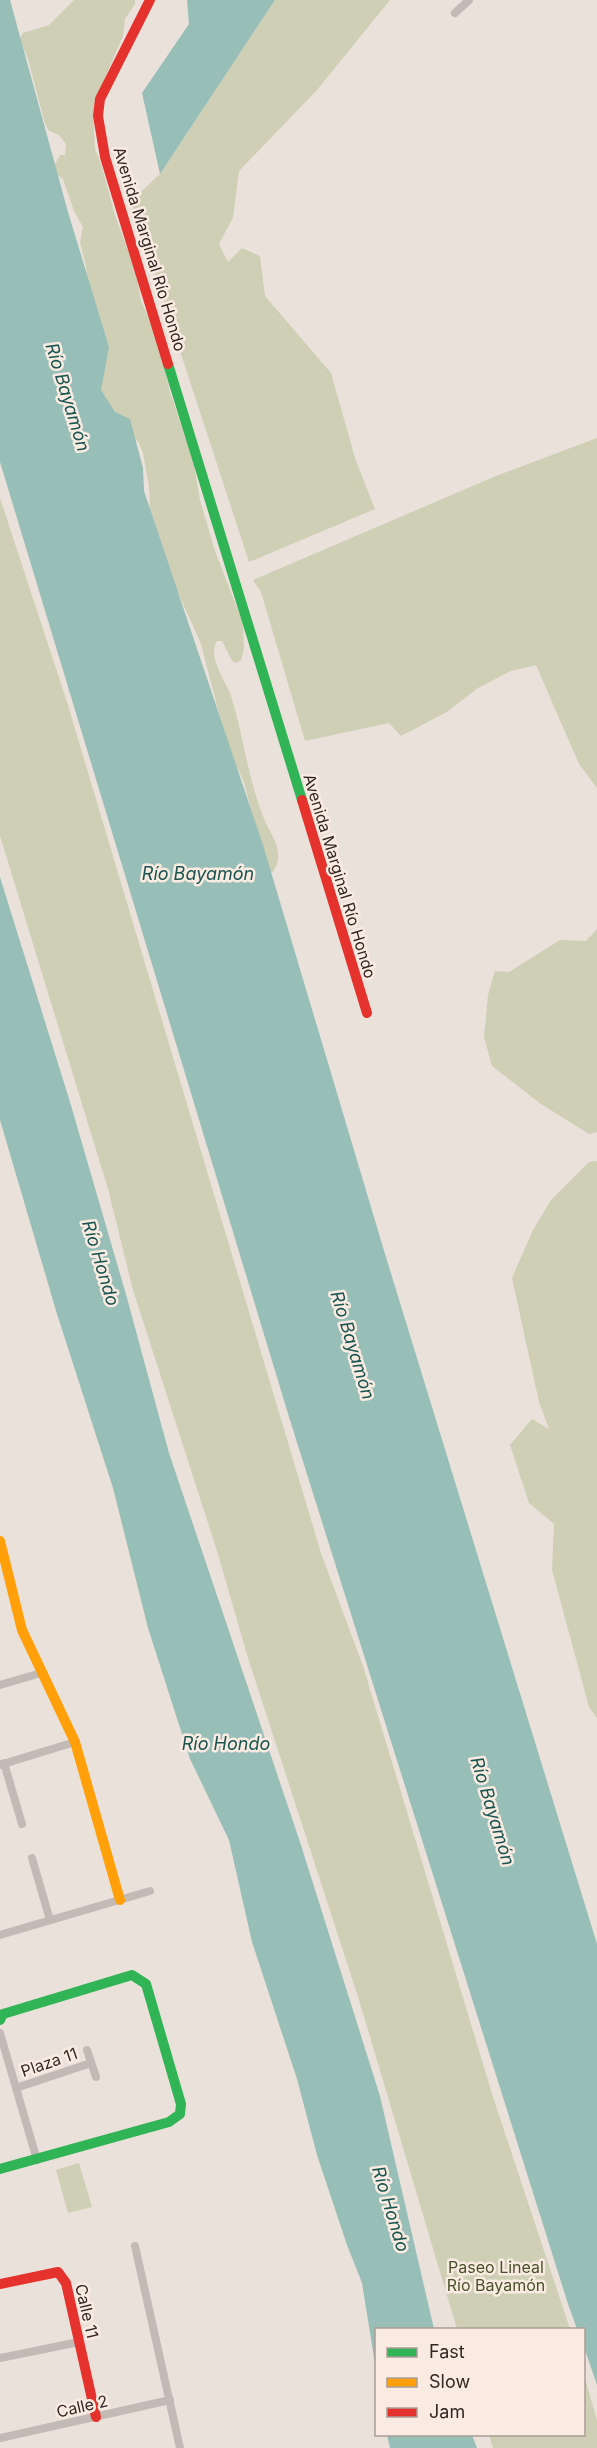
<svg xmlns="http://www.w3.org/2000/svg" width="597" height="2448" font-family="Inter,sans-serif">
	<style>
		.green { fill: #cecfb5 }
		.water { fill: #98beb8 }
		.lines { fill: none; stroke-linecap: round; stroke-linejoin: round }
		.street { stroke: #c3bab6; stroke-width: 8 }
		.fast { stroke: #30b455; stroke-width: 10 }
		.slow { stroke: #ff9f0a; stroke-width: 10 }
		.jam { stroke: #e5322d; stroke-width: 10 }
		.labels { text-anchor: middle; dominant-baseline: central; stroke-width: 5; stroke-linejoin: round; paint-order: stroke }
		.street-label { font-size: 16px; fill: #332724; stroke: #f9ebe1 }
		.park-label { font-size: 16px; fill: #485228; stroke: #f9ebe1 }
		.water-label { font-size: 18px; font-style: italic; fill: #195551; stroke: #f9ebe1 }
	</style>
	<rect width="100%" height="100%" fill="#ebe1db"/>
	<!-- green -->
	<g class="green">
		<path d="M 74,0 L 135,0 L 135,4 L 125,19 L 123,36 L 103,82 L 93,115 L 95,149 L 101,164 L 115,215 L 136,272 L 141,301 L 156,334 L 170,392 L 193,460 L 200,500 L 215,551 L 243,623 L 244,649 L 241,660 L 237,663 L 232,661 L 222,641 L 217,641 C 207,658 226,680 231,696 C 244,737 248,781 265,821 C 269,831 278,842 278,854 C 279,861 276,866 273,872 L 267,872 L 244,782 L 228,748 L 201,644 L 175,586 L 150,512 L 149,487 L 143,453 L 139,443 L 103,404 L 86,266 L 80,243 L 83,227 L 74,211 L 63,179 L 57,175 L 55,164 L 60,155 L 65,155 L 66,144 L 59,135 L 49,131 L 45,124 L 28,59 L 20,39 L 23,33 L 49,25 Z"/>
		<polygon points="275,0 390,0 317,90 239,171 233,218 219,244 228,262 242,248 260,256 265,296 331,373 355,458 375,509 249,562 131,201 160,174"/>
		<polygon points="597,438 597,788 579,764 536,665 511,671 478,688 447,712 401,736 389,723 305,741 261,592 253,580 496,476"/>
		<polygon points="0,498 67,702 321,1553 363,1666 493,2097 570,2329 457,2329 359,2000 248,1658 217,1551 133,1290 108,1189 0,836"/>
		<polygon points="597,929 597,1132 589,1134 541,1104 492,1066 484,1037 488,995 495,971 509,972 560,940 586,941"/>
		<polygon points="597,1161 597,1718 589,1707 552,1570 554,1524 529,1503 510,1445 532,1419 549,1429 539,1402 512,1278 533,1230 551,1200 589,1162"/>
		<polygon points="79,2163 92,2207 68,2213 56,2170"/>
		<polygon points="584,2375 597,2420 597,2448 493,2448 489,2435 584,2434"/>
	</g>
	<!-- water -->
	<g class="water">
		<polygon points="0,0 10,0 68,212 109,347 101,390 115,412 130,419 143,468 144,491 263,845 385,1254 597,1944 597,2385 584,2347 584,2330 577,2329 568,2304 289,1417 0,462"/>
		<polygon points="187,0 275,0 160,174 142,93 189,24"/>
		<polygon points="0,877 70,1102 127,1298 169,1453 300,1842 380,2096 434,2329 376,2330 376,2370 362,2283 347,2245 317,2155 297,2079 252,1942 229,1840 190,1759 148,1628 113,1488 57,1314 0,1120"/>
		<polygon points="387,2435 472,2435 477,2448 390,2448"/>
	</g>
	<g class="lines">
		<!-- street -->
		<g class="street">
			<polyline points="455,13 469,0"/>
			<polyline points="0,1685 41,1673"/>
			<polyline points="4,1763 22,1824"/>
			<polyline points="0,1765 75,1742"/>
			<polyline points="32,1858 50,1920"/>
			<polyline points="0,1935 150,1891"/>
			<polyline points="0,2033 37,2160"/>
			<polyline points="87,2050 96,2077"/>
			<polyline points="16,2088 91,2063"/>
			<polyline points="135,2246 180,2448"/>
			<polyline points="0,2358 79,2342"/>
			<polyline points="0,2438 170,2400"/>
		</g>
		<!-- fast -->
		<g class="fast">
			<polyline points="168,364 302,800"/>
			<polyline points="0,2020 3,2014 132,1975 146,1984 181,2104 180,2114 169,2122 0,2169"/>
		</g>
		<!-- slow -->
		<polyline class="slow" points="0,1541 22,1630 75,1742 120,1900"/>
		<!-- jam -->
		<g class="jam">
			<polyline points="150,0 100,99 98,116 105,157 168,364"/>
			<polyline points="302,800 367,1013"/>
			<polyline points="0,2284 58,2272 66,2283 96,2417"/>
		</g>
	</g>
	<g class="labels">
		<!-- street labels -->
		<g class="street-label">
			<text transform="translate(150 249) rotate(73)">Avenida Marginal Río Hondo</text>
			<text transform="translate(340 876) rotate(73)">Avenida Marginal Río Hondo</text>
			<text transform="translate(49 2062) rotate(-19)">Plaza 11</text>
			<text transform="translate(87 2311) rotate(77)">Calle 11</text>
			<text transform="translate(82 2406) rotate(-13)">Calle 2</text>
		</g>
		<!-- park labels -->
		<g class="park-label">
			<text x="496" y="2267">Paseo Lineal<tspan x="496" dy="18">Río Bayamón</tspan></text>
		</g>
		<!-- water labels -->
		<g class="water-label">
			<text transform="translate(68 397) rotate(73)">Río Bayamón</text>
			<text x="198" y="873">Río Bayamón</text>
			<text transform="translate(101 1263) rotate(73)">Río Hondo</text>
			<text transform="translate(353 1345) rotate(73)">Río Bayamón</text>
			<text x="226" y="1743">Río Hondo</text>
			<text transform="translate(493 1811) rotate(73)">Río Bayamón</text>
			<text transform="translate(391 2209) rotate(73)">Río Hondo</text>
		</g>
	</g>
	<!-- legend -->
	<rect x="375" y="2328" width="210" height="108" fill="#f9ebe1" stroke="#aa9d95" stroke-width="1.5"/>
	<rect x="387" y="2348" width="30" height="9" fill="#30b455" stroke="#aa9d95" stroke-width="1.5"/>
	<text x="429" y="2358" font-size="18" fill="#332724">Fast</text>
	<rect x="387" y="2378" width="30" height="9" fill="#ff9f0a" stroke="#aa9d95" stroke-width="1.5"/>
	<text x="429" y="2388" font-size="18" fill="#332724">Slow</text>
	<rect x="387" y="2408" width="30" height="9" fill="#e5322d" stroke="#aa9d95" stroke-width="1.5"/>
	<text x="429" y="2418" font-size="18" fill="#332724">Jam</text>
</svg>
